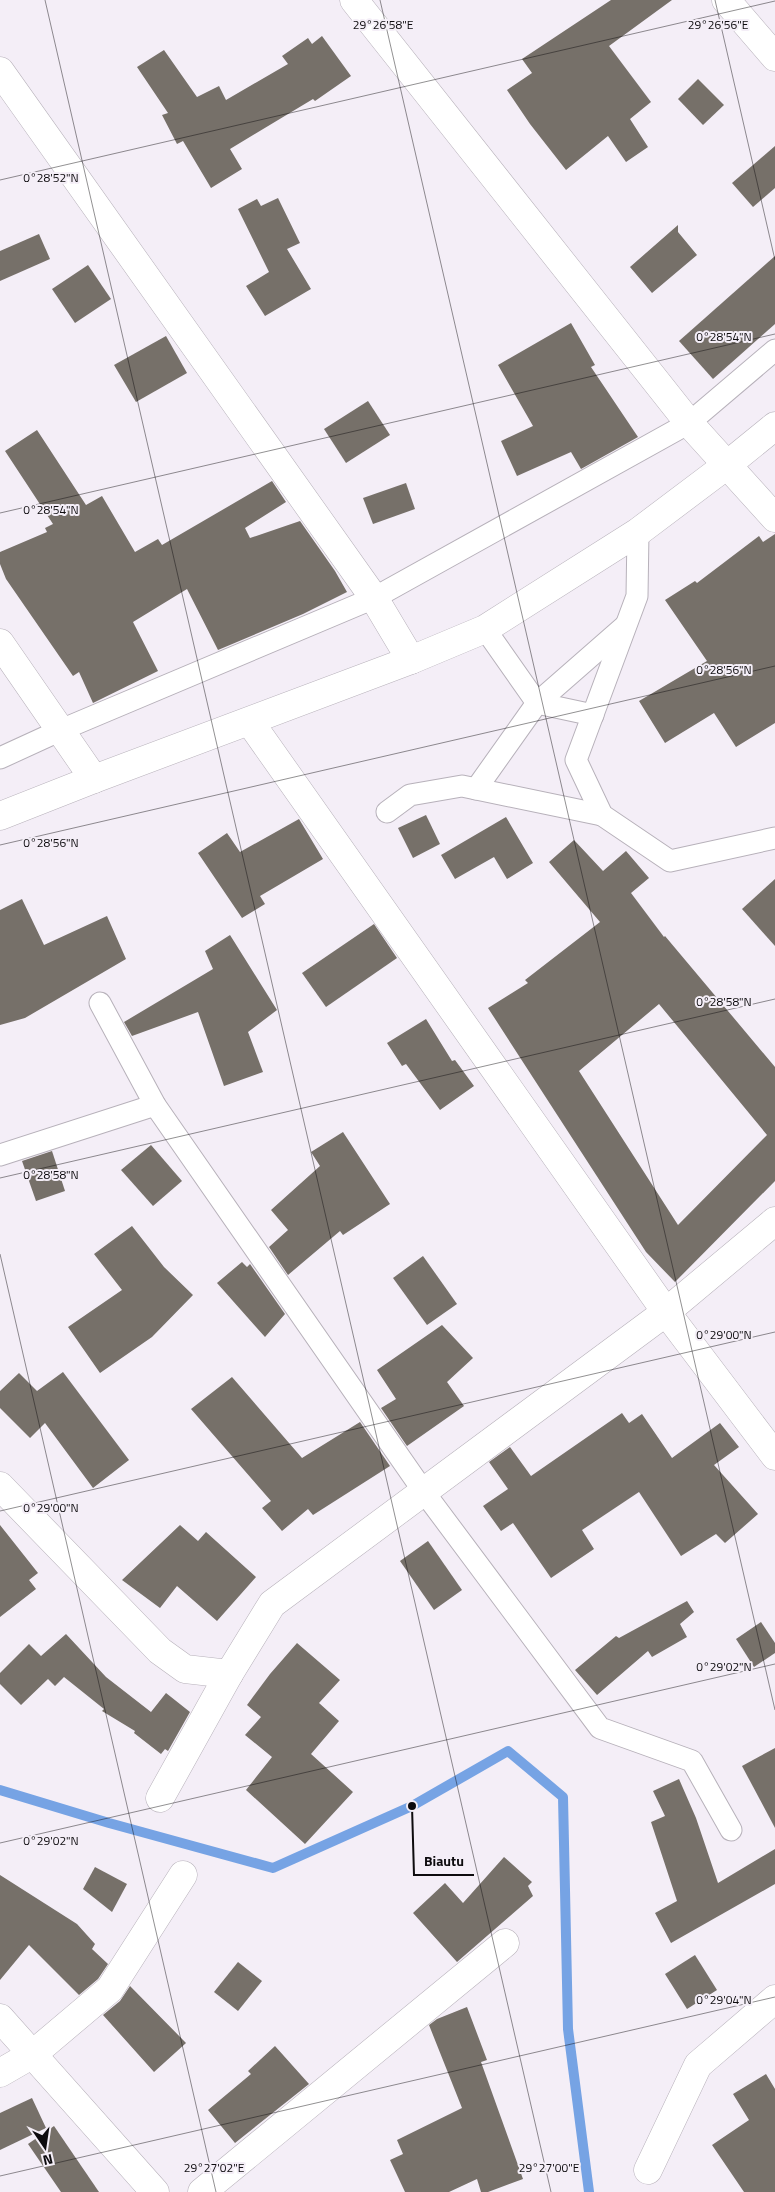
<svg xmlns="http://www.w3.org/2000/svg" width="775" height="2192" font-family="'Titillium Web',sans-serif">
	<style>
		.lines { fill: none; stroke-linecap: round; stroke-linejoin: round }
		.stream { stroke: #76a3e4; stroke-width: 10 }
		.building { fill: #767069; fill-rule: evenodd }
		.lane-casing { stroke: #b7b1ba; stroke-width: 23 }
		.street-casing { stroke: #b7b1ba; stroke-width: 29 }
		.highway-casing { stroke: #b7b1ba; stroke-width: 29 }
		.lane { stroke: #fff; stroke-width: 21 }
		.street { stroke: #fff; stroke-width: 28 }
		.highway { stroke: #fff; stroke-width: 28 }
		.ticks { fill: none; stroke: #0d0b0e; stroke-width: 1; stroke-opacity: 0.45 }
		.ticks-label { font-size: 12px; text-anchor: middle; fill: #0d0b0e; stroke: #f4eef7; stroke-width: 4; stroke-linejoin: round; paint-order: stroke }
		.leader { fill: none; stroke: #0d0b0e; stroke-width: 2 }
		.callout-dot { fill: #0d0b0e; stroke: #f4eef7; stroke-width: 2 }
		.callout-label { font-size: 14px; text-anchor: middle; font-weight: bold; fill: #0d0b0e; stroke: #f4eef7; stroke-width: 4; stroke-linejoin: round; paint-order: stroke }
	</style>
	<rect width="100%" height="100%" fill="#f4eef7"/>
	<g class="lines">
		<!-- stream -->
		<polyline class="stream" points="0,1790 109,1823 273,1868 412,1806 508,1751 563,1797 568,2029 589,2192"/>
	</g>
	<!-- building -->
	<g class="building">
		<polygon points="611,0 672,0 609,46 651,102 630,119 648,147 626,162 608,136 566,170 530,124 507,90 532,73 522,59"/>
		<polygon points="322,36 351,76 315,101 313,99 230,149 242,169 211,188 183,141 177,144 162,115 168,113 137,67 164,50 197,97 219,86 226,100 288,64 282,56 308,38 312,44"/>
		<polygon points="698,79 724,105 703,125 678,99"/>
		<polygon points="775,146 775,188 753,207 732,183"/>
		<polygon points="278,198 300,243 287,249 311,289 265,316 246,286 269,272 238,209 257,199 261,206"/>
		<polygon points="678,225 678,232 697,255 652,293 630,267"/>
		<polygon points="39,234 50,259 0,281 0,251"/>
		<polygon points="775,256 775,324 713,379 679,341"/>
		<polygon points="88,265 111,299 75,323 52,289"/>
		<polygon points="571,323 595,365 591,367 638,437 581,469 571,452 517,476 501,441 533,426 498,365"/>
		<polygon points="166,336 187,373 136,402 114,365"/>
		<polygon points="368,401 390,435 346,463 324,429"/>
		<polygon points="37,430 86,505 102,496 135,552 158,539 162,545 272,481 286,502 245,528 250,538 300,521 335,571 347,592 303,614 218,650 187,589 133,622 158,671 93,703 79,672 73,676 6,579 0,564 0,552 47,532 45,528 53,524 5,451"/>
		<polygon points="406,483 415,509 373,524 363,498"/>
		<polygon points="775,534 775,723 736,747 714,713 665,743 639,701 707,661 665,600 695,581 697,583 759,536 763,542"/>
		<polygon points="426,815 440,844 413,858 398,828"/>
		<polygon points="506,817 533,863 507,879 494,857 455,879 441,855"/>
		<polygon points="299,819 323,859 260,896 265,904 242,918 198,853 227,833 240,852"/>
		<path d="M 574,840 L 603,871 L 626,851 L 649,878 L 631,893 L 664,937 L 665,936 L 775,1067 L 775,1181 L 675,1282 L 646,1252 L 488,1008 L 528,983 L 525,980 L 600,922 L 549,862 ZM 659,1004 L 767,1135 L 678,1225 L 579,1071 Z"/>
		<polygon points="775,879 775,946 742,909"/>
		<polygon points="22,899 44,945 107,916 126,959 25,1018 0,1025 0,910"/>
		<polygon points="374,924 397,958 326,1007 302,973"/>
		<polygon points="230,935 277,1010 248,1032 263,1072 224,1086 198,1012 132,1036 124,1022 213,969 205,951"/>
		<polygon points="426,1019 452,1061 455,1060 474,1086 440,1110 406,1064 402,1066 387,1043"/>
		<polygon points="343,1132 390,1204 343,1235 340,1231 288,1275 269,1247 288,1230 271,1210 320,1166 311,1152"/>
		<polygon points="151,1145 182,1181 153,1206 121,1170"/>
		<polygon points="52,1151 65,1191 36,1201 22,1161"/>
		<polygon points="132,1226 164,1267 193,1295 152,1337 100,1373 68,1327 122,1290 94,1254"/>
		<polygon points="423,1256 457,1304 427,1325 393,1278"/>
		<polygon points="242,1262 247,1267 250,1264 285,1314 265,1337 217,1283"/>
		<polygon points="442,1325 473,1358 447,1382 464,1406 407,1446 381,1408 396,1399 377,1370"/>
		<polygon points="63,1372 129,1460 93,1488 45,1423 30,1438 0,1408 0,1391 19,1373 37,1391"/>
		<polygon points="232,1377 302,1458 360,1422 390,1466 313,1515 308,1509 282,1531 262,1508 271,1501 191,1409"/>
		<polygon points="622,1413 629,1423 642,1414 672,1458 720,1423 739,1447 714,1465 758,1514 725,1543 716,1534 681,1556 639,1492 582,1530 594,1549 551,1578 513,1523 501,1531 483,1506 508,1489 489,1462 510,1447 531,1476"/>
		<polygon points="0,1525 38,1573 29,1580 36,1589 0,1617"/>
		<polygon points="180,1525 198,1541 206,1532 256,1577 217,1621 177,1586 160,1608 122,1580"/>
		<polygon points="428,1541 462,1590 434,1610 400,1561"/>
		<polygon points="687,1601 694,1612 680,1624 687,1637 652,1657 648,1651 597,1695 575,1670 616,1636 619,1638"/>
		<polygon points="761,1622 775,1643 775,1653 754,1667 736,1639"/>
		<polygon points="66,1634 106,1677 151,1712 166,1693 190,1712 168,1751 165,1749 161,1754 134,1733 135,1731 102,1711 104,1709 64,1677 55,1686 48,1679 21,1705 0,1684 0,1673 29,1644 41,1656"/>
		<polygon points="297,1643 340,1680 319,1703 339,1721 311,1754 353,1792 305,1844 246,1790 272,1757 245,1735 261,1717 247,1705 270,1674"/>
		<polygon points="775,1748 775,1828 742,1766"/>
		<polygon points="679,1779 696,1818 718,1883 775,1849 775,1884 671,1943 655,1913 677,1901 651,1822 665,1816 653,1791"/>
		<polygon points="504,1857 532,1882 528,1886 533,1896 457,1962 413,1913 445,1883 463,1903"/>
		<polygon points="95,1867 127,1884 112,1912 83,1889"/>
		<polygon points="0,1875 77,1924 95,1944 92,1949 108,1964 98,1979 79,1995 29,1945 0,1980"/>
		<polygon points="695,1955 717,1990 687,2009 665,1974"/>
		<polygon points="238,1962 262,1981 238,2011 214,1992"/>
		<polygon points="130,1986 186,2043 154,2072 103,2015 120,2001"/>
		<polygon points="467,2007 487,2060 481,2062 523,2179 488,2192 481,2192 477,2179 449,2192 405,2192 390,2160 403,2154 397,2140 462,2108 429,2025 437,2019"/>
		<polygon points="275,2046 309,2084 235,2143 208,2110 251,2074 248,2071"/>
		<polygon points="766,2074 775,2089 775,2192 744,2192 712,2145 749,2120 733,2094"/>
		<polygon points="32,2098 46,2128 0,2150 0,2113"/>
		<polygon points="54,2126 99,2192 61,2192 28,2144"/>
	</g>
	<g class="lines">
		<!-- lane casing -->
		<g class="lane-casing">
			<g id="lane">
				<polyline points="638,532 637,596 576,760 602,815 670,861 775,838"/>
				<polyline points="485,629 537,703 593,715"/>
				<polyline points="0,758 61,730 374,598 689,423 775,350"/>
				<polyline points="476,789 537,703 625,626"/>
				<polyline points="387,812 410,795 462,786 602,815"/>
				<polyline points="100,1003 155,1105 424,1492 600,1728 692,1761 731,1830"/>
				<polyline points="0,1155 155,1105"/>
			</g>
		</g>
		<!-- street casing -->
		<g class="street-casing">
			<g id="street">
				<polyline points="354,0 689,423 775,518"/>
				<polyline points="726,0 775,57"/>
				<polyline points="0,71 374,598 411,660"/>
				<polyline points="0,643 94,779"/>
				<polyline points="250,722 666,1312 775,1456"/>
				<polyline points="0,1486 160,1651 185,1669 229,1674"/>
				<polyline points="160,1798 229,1674 272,1604 666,1312 775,1221"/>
				<polyline points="0,2018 155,2192"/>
				<polyline points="0,2073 33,2054 110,1989 183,1875"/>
				<polyline points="648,2170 698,2065 775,1999"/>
				<polyline points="202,2192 505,1943"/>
			</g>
		</g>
		<!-- highway casing -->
		<g class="highway-casing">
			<polyline id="highway" points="0,816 94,779 411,660 485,629 638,532 727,465 775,426"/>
		</g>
		<!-- lane -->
		<use href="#lane" class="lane"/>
		<!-- street -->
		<use href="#street" class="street"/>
		<!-- highway -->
		<use href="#highway" class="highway"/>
	</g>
	<!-- ticks -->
	<path class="ticks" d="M 45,0 L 551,2192M 380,0 L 775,1710M 715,0 L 775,260M 0,180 L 775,1M 0,513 L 775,334M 0,845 L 775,666M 0,1178 L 775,999M 0,1254 L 216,2192M 0,1511 L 775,1332M 0,1843 L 775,1664M 0,2176 L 775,1997"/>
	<g class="ticks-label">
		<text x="383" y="29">29°26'58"E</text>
		<text x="718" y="29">29°26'56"E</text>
		<text x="51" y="182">0°28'52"N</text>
		<text x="724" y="341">0°28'54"N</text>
		<text x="51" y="514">0°28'54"N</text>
		<text x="724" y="674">0°28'56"N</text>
		<text x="51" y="847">0°28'56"N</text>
		<text x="724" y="1006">0°28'58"N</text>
		<text x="51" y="1179">0°28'58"N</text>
		<text x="724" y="1339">0°29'00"N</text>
		<text x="51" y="1512">0°29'00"N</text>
		<text x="724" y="1671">0°29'02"N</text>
		<text x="51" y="1845">0°29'02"N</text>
		<text x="724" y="2004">0°29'04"N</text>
		<text x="214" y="2172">29°27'02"E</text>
		<text x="549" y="2172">29°27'00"E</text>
	</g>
	<!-- callouts -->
	<path class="leader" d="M412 1806L414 1875H474"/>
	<circle class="callout-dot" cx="412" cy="1806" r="5"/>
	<g class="callout-label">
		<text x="444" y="1866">Biautu</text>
	</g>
	<!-- north arrow -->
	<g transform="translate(45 2147) rotate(167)" stroke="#f4eef7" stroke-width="4" paint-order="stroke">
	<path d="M0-4L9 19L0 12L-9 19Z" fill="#0d0b0e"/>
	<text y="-8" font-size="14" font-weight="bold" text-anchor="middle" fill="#0d0b0e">N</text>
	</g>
</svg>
